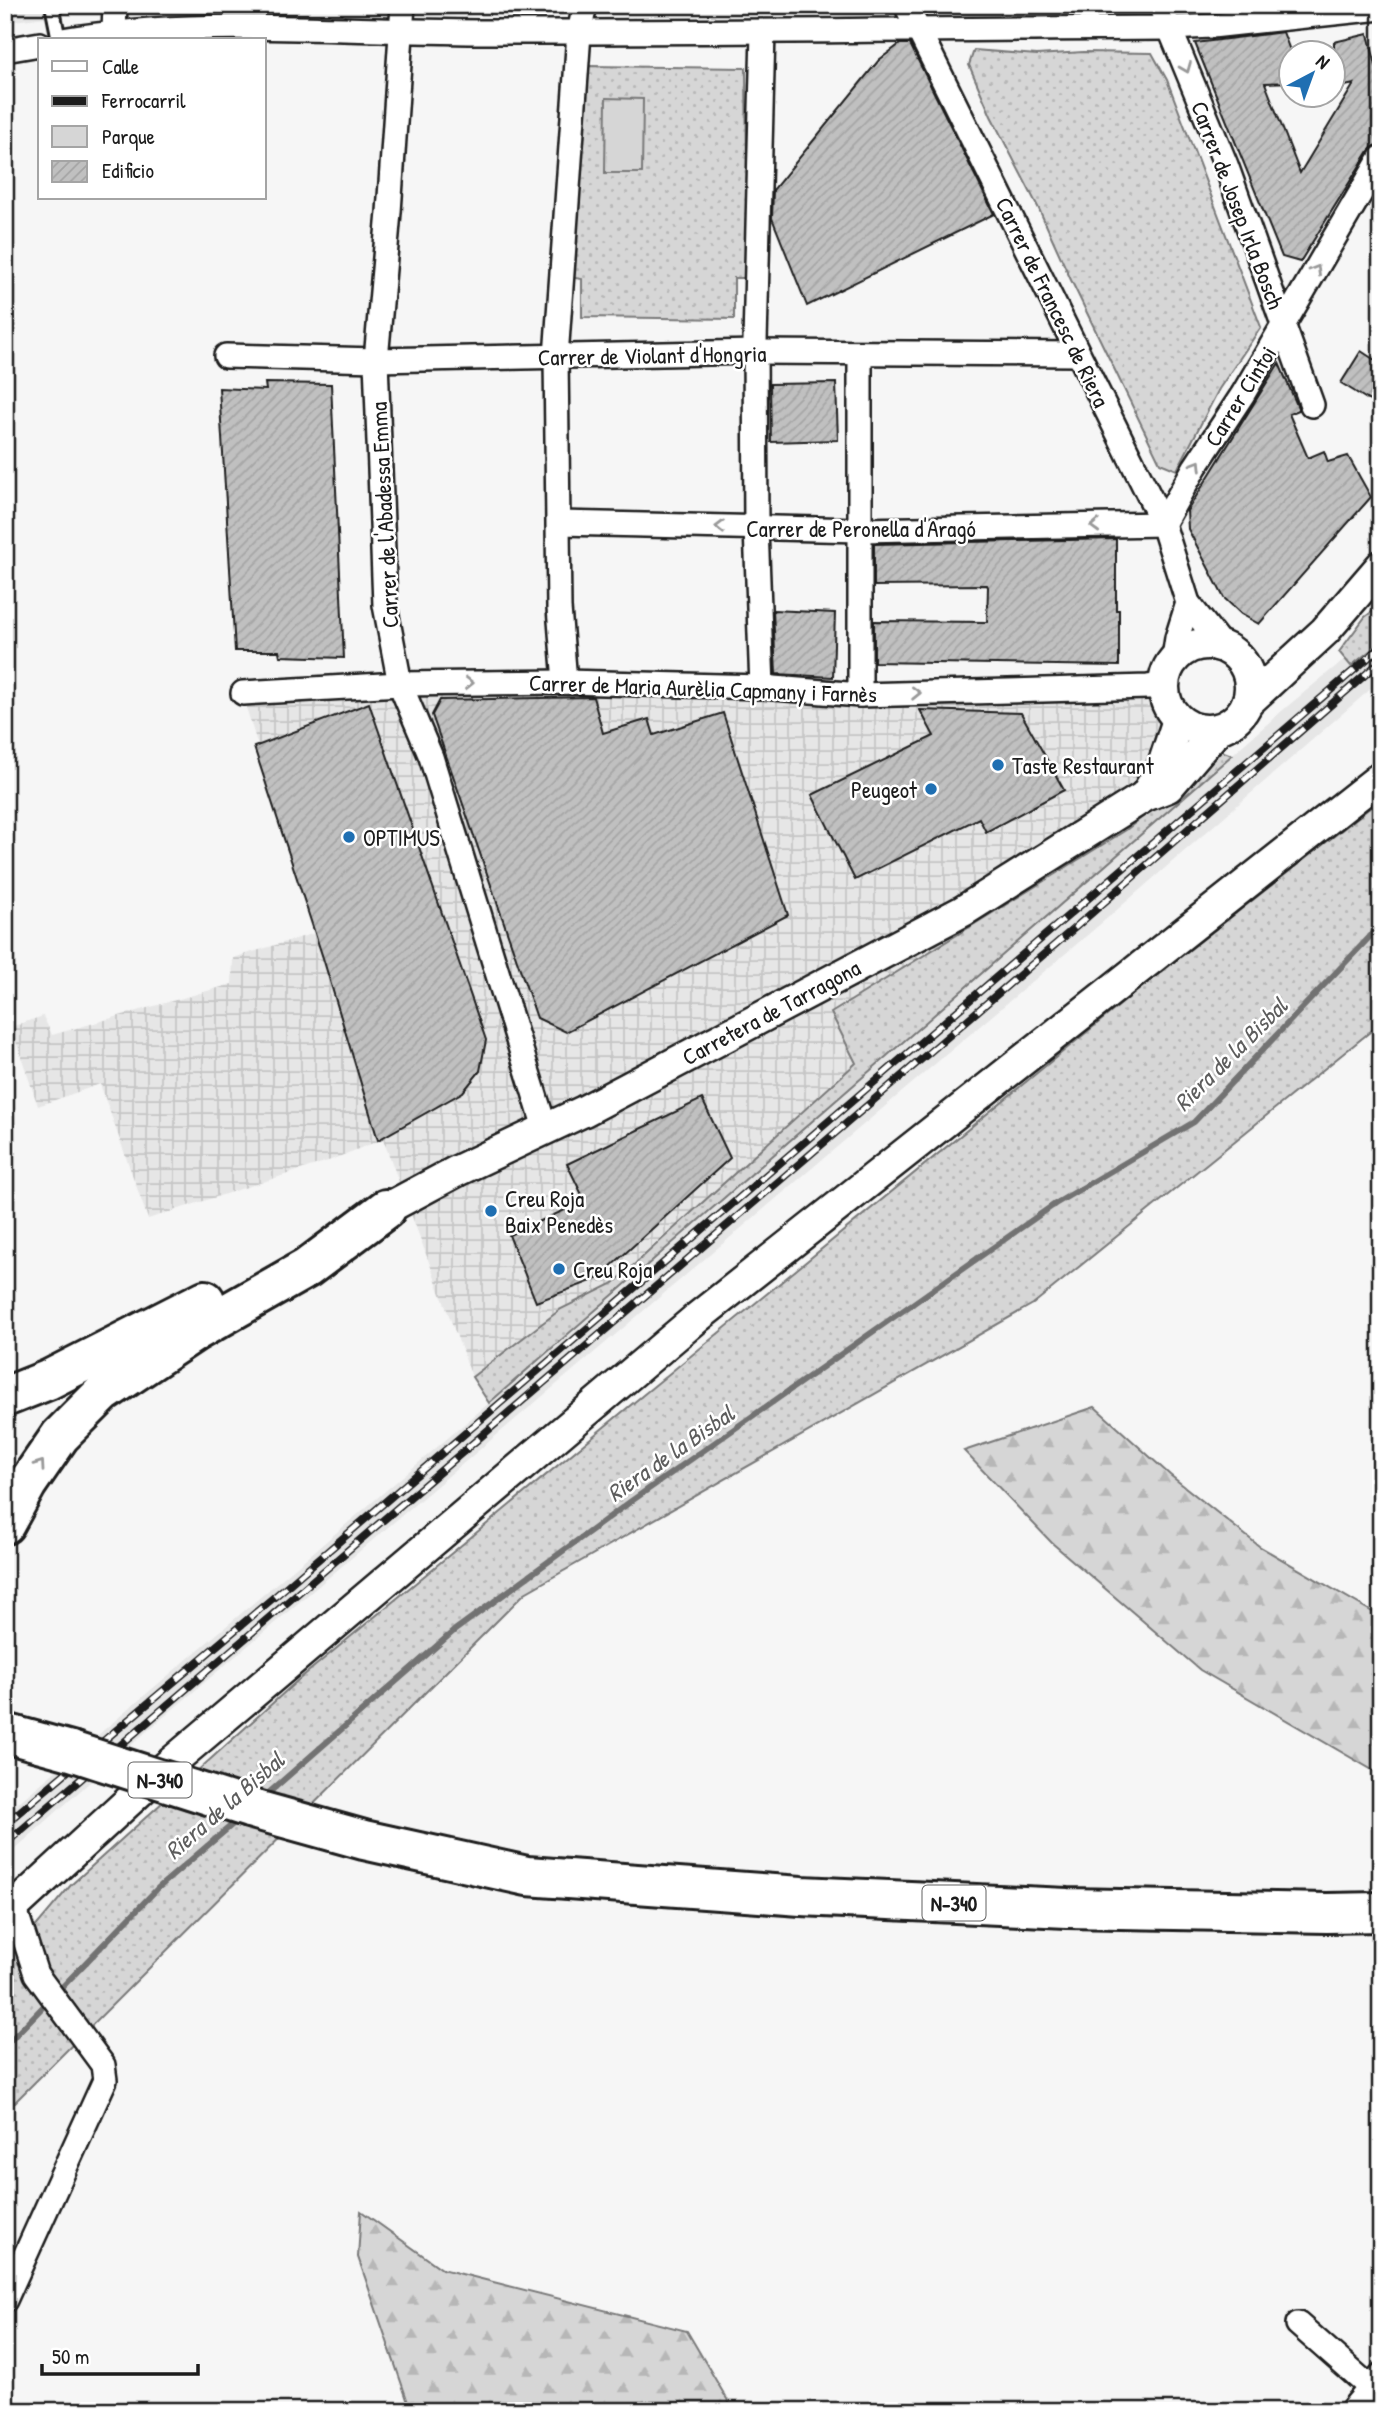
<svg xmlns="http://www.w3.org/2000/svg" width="1386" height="2416" font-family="'Patrick Hand',sans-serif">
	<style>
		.built { fill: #e6e6e6 }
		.industrial { fill: url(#industrial-grid) }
		.green { fill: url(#green-dots); stroke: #797979; stroke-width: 2 }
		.forest { fill: url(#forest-firs); stroke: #797979; stroke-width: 2 }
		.pitch { fill: #d6d6d6; stroke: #797979; stroke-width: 2 }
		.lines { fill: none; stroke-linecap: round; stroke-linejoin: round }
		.stream { stroke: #727272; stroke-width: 6 }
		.building { fill: url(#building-hatch); stroke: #1c1c1c; stroke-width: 2 }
		.service-casing { stroke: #1c1c1c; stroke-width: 18 }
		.minor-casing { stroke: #1c1c1c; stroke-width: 28 }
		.tertiary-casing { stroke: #1c1c1c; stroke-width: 35 }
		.trunk-casing { stroke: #1c1c1c; stroke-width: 44 }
		.service { stroke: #fff; stroke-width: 12 }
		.minor { stroke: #fff; stroke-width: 23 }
		.tertiary { stroke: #fff; stroke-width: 30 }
		.trunk { stroke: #fff; stroke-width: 38 }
		.rail-casing { stroke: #1c1c1c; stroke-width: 8 }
		.rail { stroke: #fff; stroke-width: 5; stroke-dasharray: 16; stroke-linecap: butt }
		.trunk-bridge-casing { stroke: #1c1c1c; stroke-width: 44; stroke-linecap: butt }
		.trunk-bridge { stroke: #fff; stroke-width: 38 }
		.oneway { stroke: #999 }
		.poi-dot { fill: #1f6fb2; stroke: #fff; stroke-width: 2.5 }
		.labels { text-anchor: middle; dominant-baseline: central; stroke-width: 5; stroke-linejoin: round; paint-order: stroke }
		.shield { fill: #fff; stroke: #606060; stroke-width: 2 }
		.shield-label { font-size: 21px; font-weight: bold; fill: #1c1c1c }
		.street-label { font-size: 23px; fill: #1c1c1c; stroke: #fff }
		.poi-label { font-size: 23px; fill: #1c1c1c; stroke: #fff; text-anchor: start }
		.water-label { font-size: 24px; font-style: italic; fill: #5d5d5d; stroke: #fff }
	</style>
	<defs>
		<pattern id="industrial-grid" width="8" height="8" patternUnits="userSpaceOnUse" patternTransform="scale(1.75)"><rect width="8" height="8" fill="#e6e6e6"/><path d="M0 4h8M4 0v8" fill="none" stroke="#c5c5c5"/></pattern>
		<pattern id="green-dots" width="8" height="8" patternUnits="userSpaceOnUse" patternTransform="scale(1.75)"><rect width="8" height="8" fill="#d6d6d6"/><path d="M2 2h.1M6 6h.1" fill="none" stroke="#b7b7b7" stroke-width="1.8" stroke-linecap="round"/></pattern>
		<pattern id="forest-firs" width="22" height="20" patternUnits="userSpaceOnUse" patternTransform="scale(1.75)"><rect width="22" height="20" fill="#d6d6d6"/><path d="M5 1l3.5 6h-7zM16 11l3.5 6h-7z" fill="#b7b7b7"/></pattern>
		<pattern id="building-hatch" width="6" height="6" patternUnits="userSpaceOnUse" patternTransform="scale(1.75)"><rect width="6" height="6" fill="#c0c0c0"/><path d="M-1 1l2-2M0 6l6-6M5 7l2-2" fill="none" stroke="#a4a4a4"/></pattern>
	</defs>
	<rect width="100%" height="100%" fill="#f6f6f6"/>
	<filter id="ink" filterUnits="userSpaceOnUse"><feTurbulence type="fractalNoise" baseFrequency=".0143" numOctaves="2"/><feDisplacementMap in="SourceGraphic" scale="14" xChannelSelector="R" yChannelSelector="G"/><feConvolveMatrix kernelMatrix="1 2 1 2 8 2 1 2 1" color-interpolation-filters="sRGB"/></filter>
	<g filter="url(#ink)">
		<!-- built -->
		<g class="built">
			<polygon points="5,5 82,5 71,14 5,22"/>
			<polygon points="1381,629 1381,680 1111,915 146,1732 5,1858 5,1814 575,1330 1283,710"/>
		</g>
		<!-- industrial -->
		<polygon class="industrial" points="795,680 1131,691 1152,699 1183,736 1211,747 1181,787 1126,830 831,1013 856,1063 614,1283 561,1309 472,1377 383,1139 331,1160 148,1219 100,1084 38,1106 11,1027 43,1016 52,1035 232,984 233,958 315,933 246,707 244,685"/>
		<!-- green -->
		<g class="green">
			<polygon points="974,50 1037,55 1083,52 1152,53 1167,80 1261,327 1219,389 1177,470 1160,463 1071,280 1039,209 991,116 969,65"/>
			<polygon points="588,66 746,68 748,278 734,278 734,319 582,317 582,279 568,277"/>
			<polygon points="1381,605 1381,642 1351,666 1339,652 1365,617"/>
			<polygon points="1211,747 1232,755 489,1403 472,1377 561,1309 614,1283 856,1063 831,1013 1126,830 1181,787"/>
			<polygon points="1381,799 1381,1023 1033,1304 525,1593 5,2112 5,1963 71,1885 297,1681 632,1404 1131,996"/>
		</g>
		<!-- forest -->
		<g class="forest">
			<polygon points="1095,1407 1170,1475 1259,1546 1381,1617 1381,1775 1200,1670 1052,1543 964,1451"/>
			<polygon points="361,2211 442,2269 687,2331 734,2411 411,2411 358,2257"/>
		</g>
		<!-- pitch -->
		<polygon class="pitch" points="606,98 643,99 642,173 605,173"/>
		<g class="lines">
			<!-- stream -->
			<g class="stream">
				<polyline points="264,1797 455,1630 630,1502 1055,1204 1194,1122 1381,925"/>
				<polyline points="5,2046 158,1888 240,1818"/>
			</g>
		</g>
		<!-- building -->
		<g class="building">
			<polygon points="1283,32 1292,56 1292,82 1265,83 1300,173 1354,84 1336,88 1334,79 1334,42 1368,34 1381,85 1381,144 1374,146 1369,151 1300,262 1282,257 1195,43"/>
			<polygon points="900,44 910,44 994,214 807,306 772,218 773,190 879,60"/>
			<polygon points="1361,351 1381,364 1381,408 1341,383"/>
			<polygon points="1279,363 1299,410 1289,414 1308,458 1324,451 1328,462 1348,456 1371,497 1259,624 1241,614 1224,598 1188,529 1187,511"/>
			<polygon points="265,383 331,384 344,658 280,656 279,651 235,651 219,388 266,390"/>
			<polygon points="836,383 838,440 771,442 770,384"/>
			<polygon points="1116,539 1116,610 1119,610 1119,666 874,662 874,621 987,622 988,587 987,585 874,586 874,544"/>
			<polygon points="773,610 835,613 833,677 776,674"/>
			<polygon points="593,697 603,733 649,719 654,735 723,713 788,915 566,1032 537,1018 432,715 440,700"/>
			<polygon points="369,703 486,1040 480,1071 463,1092 378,1140 323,958 254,747"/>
			<polygon points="920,710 1021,713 1064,790 986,832 979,818 855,880 812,795 934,736"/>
			<polygon points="702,1099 730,1158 597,1279 536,1302 509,1235 585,1201 567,1164"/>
		</g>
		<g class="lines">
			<!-- service casing -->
			<g class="service-casing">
				<polyline id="service" points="52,5 59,40"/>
			</g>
			<!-- minor casing -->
			<g class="minor-casing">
				<g id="minor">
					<polyline points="403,5 389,212 376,360 385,605 400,684 431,757 545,1128"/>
					<polyline points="906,5 1163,524 1188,603 1222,646"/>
					<polyline points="1160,5 1226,165 1312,405"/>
					<polyline points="114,32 115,5"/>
					<path d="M 62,40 C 200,17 339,32 479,32 C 709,33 939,29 1169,28 L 1212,26 L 1381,8"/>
					<polyline points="5,50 40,44"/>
					<polyline points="226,356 376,360 756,352 1078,354"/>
					<polyline points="560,523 861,530 1163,524 1195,467 1243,394 1381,158"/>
					<polyline points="1174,658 1177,638 1188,603"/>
					<polyline points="565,682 559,608 556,357 579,33 585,5"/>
					<polyline points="762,687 756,528 755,342 763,32"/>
					<polyline points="243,693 400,684 565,682 762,687 860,695 1148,687 1163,685"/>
					<polyline points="860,695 860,354"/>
					<polyline points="5,2300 105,2080 103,2065 36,1974 14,1906"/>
					<polyline points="1298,2324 1381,2397"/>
					<polyline points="1351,2411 1381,2375"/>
				</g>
			</g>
			<!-- tertiary casing -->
			<g class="tertiary-casing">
				<g id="tertiary">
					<circle cx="1207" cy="687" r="43"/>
					<polyline points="1247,703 1325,631 1381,566"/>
					<polyline points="1147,793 1162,768 1178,720"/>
					<polyline points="386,1209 457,1171 584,1111 963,911 1145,796 1168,787 1217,730"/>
					<polyline points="5,1915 166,1767 698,1317 1381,777"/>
				</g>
			</g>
			<!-- trunk casing -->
			<g class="trunk-casing">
				<g id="trunk">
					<polyline points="5,1397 48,1380 205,1300"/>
					<polyline points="5,1524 27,1484 60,1436 103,1393 196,1331 307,1268 386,1209"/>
					<polyline points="5,1733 71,1751"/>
					<polyline points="249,1808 364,1840 527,1876 801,1896 1067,1908 1327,1913 1381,1912"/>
				</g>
			</g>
			<!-- service -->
			<use href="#service" class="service"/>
			<!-- minor -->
			<use href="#minor" class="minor"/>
			<!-- tertiary -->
			<use href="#tertiary" class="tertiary"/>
			<!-- trunk -->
			<use href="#trunk" class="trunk"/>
			<!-- rail casing -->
			<g class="rail-casing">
				<g id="rail">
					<polyline points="5,1824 279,1593 1381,647"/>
					<polyline points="5,1844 1071,931 1381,661"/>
				</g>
			</g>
			<!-- rail -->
			<use href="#rail" class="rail"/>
			<!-- trunk-bridge casing -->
			<g class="trunk-bridge-casing">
				<polyline id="trunk-bridge" points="71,1751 249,1808"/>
			</g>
			<!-- trunk-bridge -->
			<use href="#trunk-bridge" class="trunk-bridge"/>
		</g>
		<!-- one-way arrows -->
		<defs><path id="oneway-chevron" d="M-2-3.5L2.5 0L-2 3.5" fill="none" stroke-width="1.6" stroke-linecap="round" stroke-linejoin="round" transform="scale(1.75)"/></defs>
		<g class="oneway">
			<use href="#oneway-chevron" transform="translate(1186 68) rotate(68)"/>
			<use href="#oneway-chevron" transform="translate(1316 270) rotate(-60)"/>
			<use href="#oneway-chevron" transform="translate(1197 465) rotate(-58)"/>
			<use href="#oneway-chevron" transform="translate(1095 526) rotate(178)"/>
			<use href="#oneway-chevron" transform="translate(720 527) rotate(-179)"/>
			<use href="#oneway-chevron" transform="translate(469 683)"/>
			<use href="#oneway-chevron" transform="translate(916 693) rotate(-1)"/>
			<use href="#oneway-chevron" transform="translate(40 1465) rotate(-55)"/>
		</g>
	</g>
	<!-- markers -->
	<g class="poi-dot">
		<circle cx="998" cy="765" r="7"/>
		<circle cx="931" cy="789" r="7"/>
		<circle cx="349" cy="837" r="7"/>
		<circle cx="491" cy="1211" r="7"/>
		<circle cx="559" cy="1269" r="7"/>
	</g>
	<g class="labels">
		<!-- shield labels -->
		<g class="shield">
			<rect x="128.5" y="1762.5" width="63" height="35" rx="5"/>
			<rect x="922.5" y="1885.5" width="63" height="35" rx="5"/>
		</g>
		<g class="shield-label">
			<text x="160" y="1780">N-340</text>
			<text x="954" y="1903">N-340</text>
		</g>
		<!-- street labels -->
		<g class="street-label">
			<text transform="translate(1238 205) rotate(69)">Carrer de Josep Irla Bosch</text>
			<text transform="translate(1053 302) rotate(64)">Carrer de Francesc de Riera</text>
			<text transform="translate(652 355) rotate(-1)">Carrer de Violant d'Hongria</text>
			<text transform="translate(1240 396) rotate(-58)">Carrer Cintoi</text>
			<text transform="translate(384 515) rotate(-93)">Carrer de l'Abadessa Emma</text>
			<text x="861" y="528">Carrer de Peronella d'Aragó</text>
			<text transform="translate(703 688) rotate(2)">Carrer de Maria Aurèlia Capmany i Farnès</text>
			<text transform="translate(771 1012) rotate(-28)">Carretera de Tarragona</text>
		</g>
		<!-- poi labels -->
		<g class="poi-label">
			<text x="1012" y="765">Taste Restaurant</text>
			<text x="917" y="789" text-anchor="end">Peugeot</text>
			<text x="363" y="837">OPTIMUS</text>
			<text x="505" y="1198">Creu Roja<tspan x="505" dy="26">Baix Penedès</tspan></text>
			<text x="573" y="1269">Creu Roja</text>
		</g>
		<!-- water labels -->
		<g class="water-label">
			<text transform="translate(1230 1054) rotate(-45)">Riera de la Bisbal</text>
			<text transform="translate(670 1453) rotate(-35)">Riera de la Bisbal</text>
			<text transform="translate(224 1805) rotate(-41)">Riera de la Bisbal</text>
		</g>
	</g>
	<!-- margin -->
	<rect width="1386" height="2416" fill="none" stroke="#fff" stroke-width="28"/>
	<rect x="14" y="14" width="1358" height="2388" fill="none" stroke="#1c1c1c" stroke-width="2.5" filter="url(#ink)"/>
	<!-- legend -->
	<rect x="38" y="38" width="228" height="161" fill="#ffffff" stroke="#a4a4a4" stroke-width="2"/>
	<rect x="52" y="61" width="35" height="10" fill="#ffffff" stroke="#a4a4a4" stroke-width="2"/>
	<text x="102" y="74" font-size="21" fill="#1c1c1c">Calle</text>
	<rect x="52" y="96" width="35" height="10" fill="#1c1c1c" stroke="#a4a4a4" stroke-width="2"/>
	<text x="102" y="108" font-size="21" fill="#1c1c1c">Ferrocarril</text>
	<rect x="52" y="126" width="35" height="21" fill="#d6d6d6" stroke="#a4a4a4" stroke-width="2"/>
	<text x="102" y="144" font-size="21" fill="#1c1c1c">Parque</text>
	<rect x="52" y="161" width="35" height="21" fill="url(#building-hatch)" stroke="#a4a4a4" stroke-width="2"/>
	<text x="102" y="178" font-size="21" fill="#1c1c1c">Edificio</text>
	<!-- north arrow -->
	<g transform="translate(1312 74) rotate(41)"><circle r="33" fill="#ffffff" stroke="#a4a4a4" stroke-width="2"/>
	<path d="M0-5L12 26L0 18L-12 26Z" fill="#1f6fb2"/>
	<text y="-10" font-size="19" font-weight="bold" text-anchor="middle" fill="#1c1c1c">N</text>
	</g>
	<!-- scale -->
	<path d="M42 2364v10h156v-10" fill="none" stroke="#1c1c1c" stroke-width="3.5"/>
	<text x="52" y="2364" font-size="21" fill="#1c1c1c" stroke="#ffffff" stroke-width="5" paint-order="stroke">50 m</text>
</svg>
